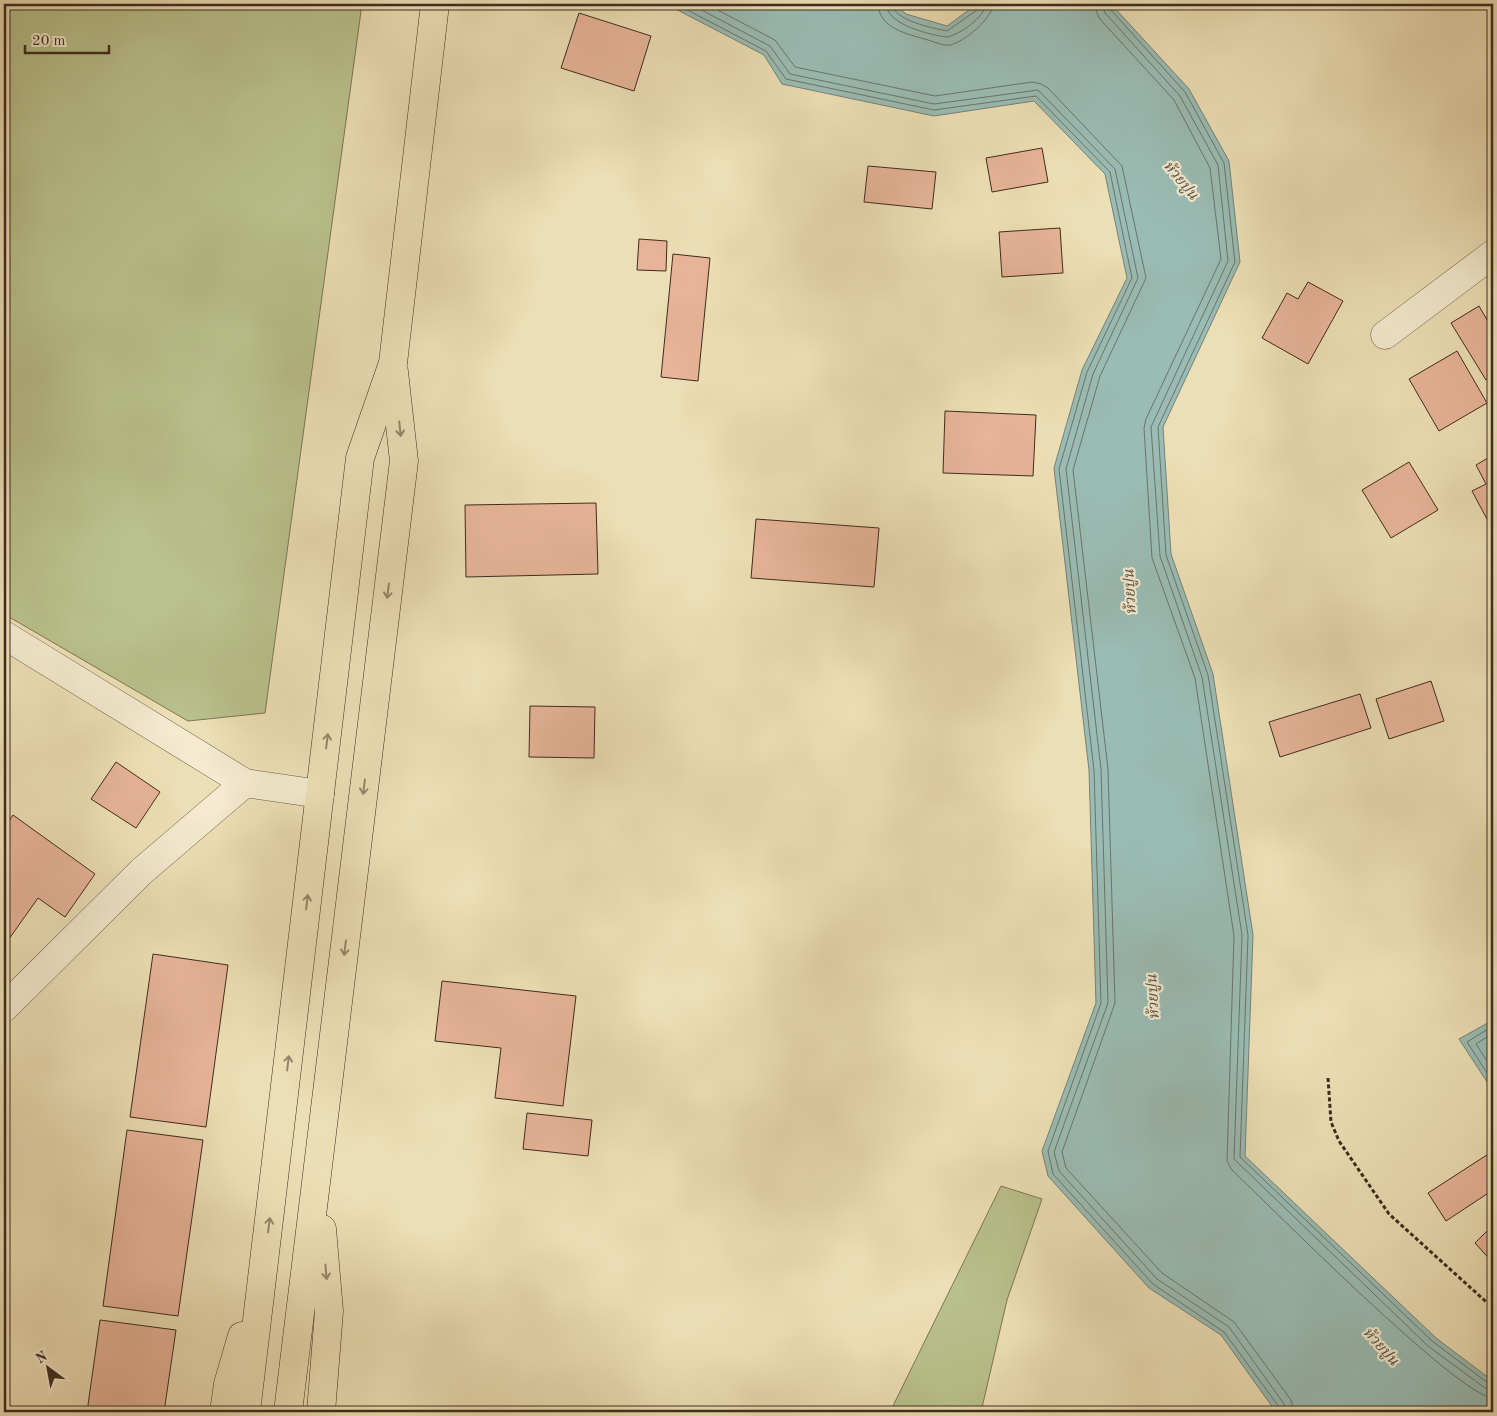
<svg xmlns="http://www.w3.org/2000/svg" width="1497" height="1416" font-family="'Old Standard TT','Noto Serif Thai',serif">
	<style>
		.green { fill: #b9c18c; stroke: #7c7655 }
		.water { fill: #9abcb4; stroke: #758278 }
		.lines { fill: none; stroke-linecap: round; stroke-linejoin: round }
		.shore { stroke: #6c7469; stroke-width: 1 }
		.building { fill: #e7b498; stroke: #3e2c1e }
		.street-casing { stroke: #6a5944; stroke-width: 29 }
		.primary-casing { stroke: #3e2c1e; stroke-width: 29 }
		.path { stroke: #3e2c1e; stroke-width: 3; stroke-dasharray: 4 2.5; stroke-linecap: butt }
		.street { stroke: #f3eacf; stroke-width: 28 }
		.primary { stroke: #eddfb5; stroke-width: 28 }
		.oneway { stroke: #96866a }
		.labels { text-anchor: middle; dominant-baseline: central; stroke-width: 4.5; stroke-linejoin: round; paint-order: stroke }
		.water-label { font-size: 15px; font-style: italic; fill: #555044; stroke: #f3eacf }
	</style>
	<rect width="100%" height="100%" fill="#eddfb5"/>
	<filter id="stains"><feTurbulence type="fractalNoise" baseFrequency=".004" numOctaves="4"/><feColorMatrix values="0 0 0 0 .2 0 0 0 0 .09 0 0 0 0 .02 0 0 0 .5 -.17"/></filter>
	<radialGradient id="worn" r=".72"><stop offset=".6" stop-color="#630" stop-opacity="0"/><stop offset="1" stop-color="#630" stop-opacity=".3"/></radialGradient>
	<!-- green -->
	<g class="green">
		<polygon points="4,4 362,4 265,713 188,721 4,614"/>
		<polygon points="1001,1186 1042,1199 1007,1300 981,1412 890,1412"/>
	</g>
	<!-- water -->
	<g class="water">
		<polygon points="666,4 895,4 906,14 947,26 977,4 1111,4 1189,89 1229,161 1240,262 1163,427 1171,554 1213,674 1253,935 1245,1156 1436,1338 1493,1381 1493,1412 1276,1412 1221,1335 1149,1288 1048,1176 1042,1151 1096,1003 1089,770 1054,468 1082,370 1127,278 1105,174 1034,101 934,116 782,84 764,55"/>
		<polygon points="1493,1020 1493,1091 1459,1039"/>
	</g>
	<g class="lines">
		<!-- shore -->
		<g class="shore">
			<polyline points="676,4 766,51 786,79 934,110 1036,96 1110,172 1132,278 1087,372 1059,469 1094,770 1101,1003 1048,1151 1053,1174 1153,1284 1224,1332 1279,1407 1280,1412"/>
			<polyline points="690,4 770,46 790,74 934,104 1038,90 1115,169 1138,278 1093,374 1066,469 1101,769 1108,1003 1054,1152 1059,1171 1157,1279 1229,1327 1284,1404 1286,1412"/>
			<polyline points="706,4 775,40 795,67 935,96 1032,82 1041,84 1048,88 1122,166 1146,278 1100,376 1073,470 1108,769 1115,1003 1062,1152 1066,1168 1162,1273 1234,1322 1291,1400 1294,1412"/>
			<path d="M 878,4 C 879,29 908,34 928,40 C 935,42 943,46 950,45 C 964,42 993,18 993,4"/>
			<path d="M 886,4 C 887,25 930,35 947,37 C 959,35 985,17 986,4"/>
			<path d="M 892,4 C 894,21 933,28 947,31 L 977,10 L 979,4"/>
			<path d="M 1094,4 L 1099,18 L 1174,100 L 1210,168 L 1221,259 L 1146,419 L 1144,428 L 1152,558 L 1195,678 L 1234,936 L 1227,1161 L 1232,1170 C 1269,1205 1459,1397 1493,1398"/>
			<polyline points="1102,4 1105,13 1180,96 1218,165 1228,261 1151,427 1160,556 1202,677 1242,935 1234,1159 1428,1346 1485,1388 1493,1390"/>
			<polyline points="1108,4 1110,9 1185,92 1224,163 1235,262 1158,427 1166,555 1208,675 1248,935 1240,1157 1432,1341 1488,1383 1493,1384"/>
			<polyline points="1493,1026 1467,1042 1493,1082"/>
			<polyline points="1493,1033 1476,1044 1493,1070"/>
		</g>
	</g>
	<!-- building -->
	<g class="building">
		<polygon points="579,13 651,36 634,91 561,68"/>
		<polygon points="1042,148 1048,182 992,192 986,158"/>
		<polygon points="868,166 936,172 932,209 864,202"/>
		<polygon points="1060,228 1063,273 1002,277 999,232"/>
		<polygon points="639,239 667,241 666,271 637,270"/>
		<polygon points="673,254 710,258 698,381 661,377"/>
		<polygon points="1308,282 1343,301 1308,364 1262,338 1287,293 1298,299"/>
		<polygon points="1479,306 1493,330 1493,375 1486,380 1451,323"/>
		<polygon points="1457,351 1487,403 1439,431 1409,379"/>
		<polygon points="945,411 1036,415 1033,476 943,473"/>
		<polygon points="1493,455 1493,518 1488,521 1472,491 1486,484 1476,465"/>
		<polygon points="1409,462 1438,510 1391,538 1362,490"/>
		<polygon points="596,503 598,574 466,577 465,505"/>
		<polygon points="756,519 879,528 874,587 751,578"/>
		<polygon points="1431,681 1444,721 1389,739 1376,699"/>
		<polygon points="1360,694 1371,728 1280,757 1269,722"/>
		<polygon points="530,706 595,707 594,758 529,757"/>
		<polygon points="116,762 160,792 136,828 91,799"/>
		<polygon points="13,815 95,874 65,917 38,898 4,946 4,828"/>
		<polygon points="153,954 228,965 206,1127 130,1117"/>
		<polygon points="442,981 576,996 563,1106 495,1098 501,1048 435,1041"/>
		<polygon points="527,1113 592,1120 588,1156 523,1149"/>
		<polygon points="127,1130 203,1140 178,1316 103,1306"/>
		<polygon points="1493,1151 1493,1190 1446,1221 1428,1193"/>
		<polygon points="1493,1225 1493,1263 1475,1243"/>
		<polygon points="100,1320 176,1330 164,1412 87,1412"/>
	</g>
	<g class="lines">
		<!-- street casing -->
		<g class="street-casing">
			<g id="street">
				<polyline points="1385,335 1493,254"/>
				<polyline points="4,635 245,783 320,794"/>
				<polyline points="4,1008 142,871 245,783"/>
			</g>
		</g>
		<!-- primary casing -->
		<g class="primary-casing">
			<g id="primary">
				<polyline points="224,1412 228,1384 242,1336"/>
				<polyline points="246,1412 360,458 393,363 435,4"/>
				<polyline points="288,1412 404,461 394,372"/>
				<polyline points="321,1412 329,1311 322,1229"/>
			</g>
		</g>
		<!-- path -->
		<polyline class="path" points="1328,1078 1331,1122 1339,1141 1389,1214 1493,1308"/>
		<!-- street -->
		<use href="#street" class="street"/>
		<!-- primary -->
		<use href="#primary" class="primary"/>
	</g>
	<!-- one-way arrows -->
	<defs><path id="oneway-shaft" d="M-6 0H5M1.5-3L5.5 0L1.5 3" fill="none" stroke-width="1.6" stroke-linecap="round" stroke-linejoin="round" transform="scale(1.25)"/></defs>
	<g class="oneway">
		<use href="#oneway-shaft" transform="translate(400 429) rotate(84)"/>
		<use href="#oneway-shaft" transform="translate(388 591) rotate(97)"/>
		<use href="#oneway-shaft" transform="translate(327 741) rotate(-83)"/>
		<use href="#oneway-shaft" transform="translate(364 787) rotate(97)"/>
		<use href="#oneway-shaft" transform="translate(307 902) rotate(-83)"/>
		<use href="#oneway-shaft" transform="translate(345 948) rotate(97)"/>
		<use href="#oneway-shaft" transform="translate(288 1063) rotate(-83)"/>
		<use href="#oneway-shaft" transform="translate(269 1225) rotate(-83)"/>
		<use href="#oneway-shaft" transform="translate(326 1272) rotate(85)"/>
	</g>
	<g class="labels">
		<!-- water labels -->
		<g class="water-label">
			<text transform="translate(1180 181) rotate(50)">ห้วยปูน</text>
			<text transform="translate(1131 592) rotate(-93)">ห้วยปูน</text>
			<text transform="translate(1154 997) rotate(-93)">ห้วยปูน</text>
			<text transform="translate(1380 1347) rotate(48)">ห้วยปูน</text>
		</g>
	</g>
	<!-- margin -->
	<rect width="1497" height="1416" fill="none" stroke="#eddfb5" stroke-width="20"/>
	<rect x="5" y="5" width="1487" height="1406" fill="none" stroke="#3e2c1e" stroke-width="2.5"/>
	<rect x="10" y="10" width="1477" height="1396" fill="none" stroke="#3e2c1e"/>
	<!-- north arrow -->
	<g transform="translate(48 1368) rotate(328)" stroke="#f3eacf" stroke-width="4" paint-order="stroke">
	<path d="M0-4L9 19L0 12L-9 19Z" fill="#3e2c1e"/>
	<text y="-8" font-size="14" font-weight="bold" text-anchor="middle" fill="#3e2c1e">N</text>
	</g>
	<!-- scale -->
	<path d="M25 45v8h84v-8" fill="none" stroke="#3e2c1e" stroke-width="2.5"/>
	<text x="32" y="45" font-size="15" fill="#3e2c1e" stroke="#f3eacf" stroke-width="4" paint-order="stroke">20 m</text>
	<rect width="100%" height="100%" filter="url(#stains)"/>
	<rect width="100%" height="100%" fill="url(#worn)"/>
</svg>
